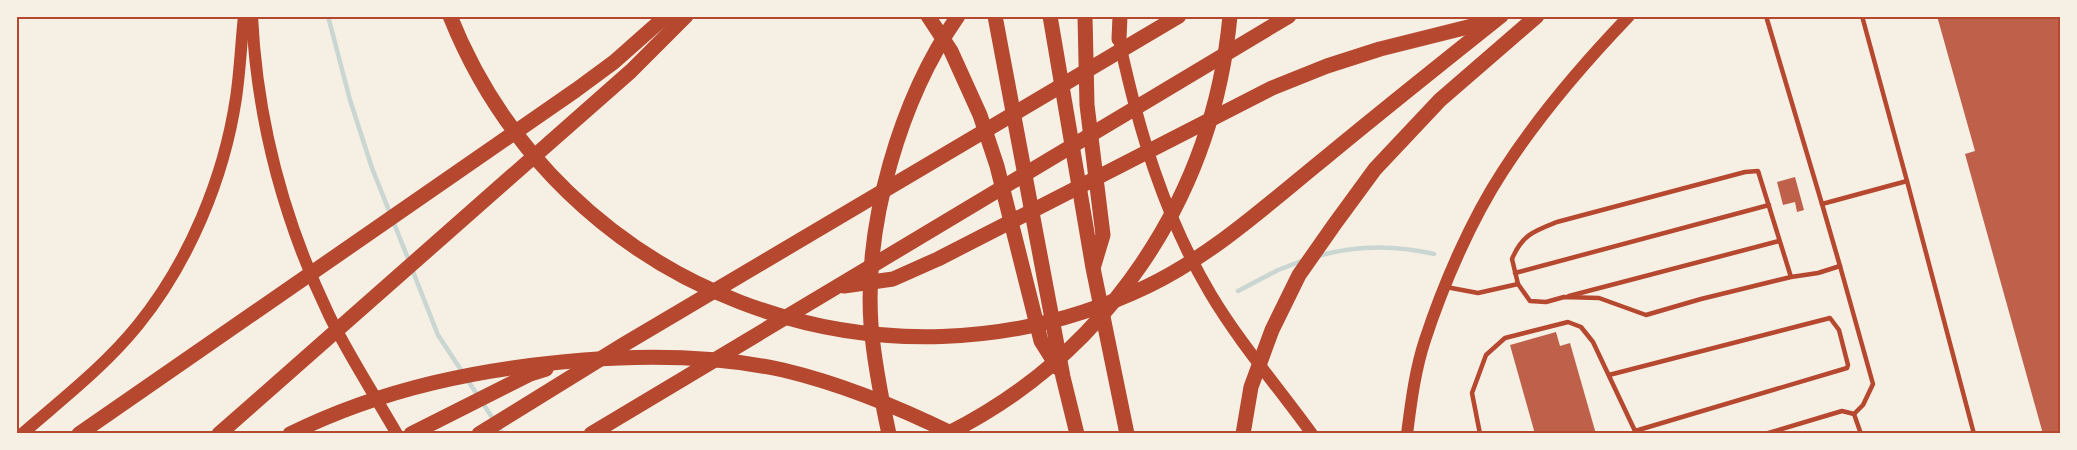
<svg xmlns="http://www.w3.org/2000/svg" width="2077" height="450" font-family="Figtree,sans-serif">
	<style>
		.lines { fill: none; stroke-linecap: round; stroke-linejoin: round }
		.stream { stroke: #c9d6d2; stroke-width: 4.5 }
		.building { fill: #bf614a }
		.service { stroke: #b5482f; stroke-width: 4.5 }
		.secondary { stroke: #b5482f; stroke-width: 12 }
		.motorway { stroke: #b5482f; stroke-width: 15 }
		.neatline { fill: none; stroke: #b5482f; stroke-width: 2 }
	</style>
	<rect width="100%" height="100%" fill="#f6efe4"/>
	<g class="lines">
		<!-- stream -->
		<g class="stream">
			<polyline points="328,16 350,100 372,168 409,261"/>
			<path d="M 1318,256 C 1356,245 1395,245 1434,254"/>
			<polyline points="412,269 438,335 503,434"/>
			<polyline points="1238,291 1278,270 1304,260"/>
		</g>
	</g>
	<!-- building -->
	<g class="building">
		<polygon points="1937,16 2060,16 2060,434 2043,434 1965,154 1975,151"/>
		<polygon points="1795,177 1804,210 1797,212 1795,202 1783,205 1777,182"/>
		<polygon points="1556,332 1560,346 1570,343 1596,434 1535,434 1510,345"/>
	</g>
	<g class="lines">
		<!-- service -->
		<g class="service">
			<polyline points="1766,16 1822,204"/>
			<polyline points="1862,16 1907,181"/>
			<polyline points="1840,266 1822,204 1907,181 1974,434"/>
			<polyline points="1515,273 1769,205"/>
			<path d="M 1791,277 L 1758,171 L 1745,172 L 1557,222 C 1534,231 1522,235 1512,259 L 1518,284 L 1530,301 L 1546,302 L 1564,297 L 1599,298 L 1646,315 L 1701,299 L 1791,277 L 1818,273 L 1840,266 L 1873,384 L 1863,405 L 1854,414"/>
			<polyline points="1446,287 1478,293 1518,284"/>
			<polyline points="1569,296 1779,241"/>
			<polyline points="1609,375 1830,318 1839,330 1848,365 1847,368 1635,431"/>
			<polyline points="1480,434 1472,393 1486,355 1505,338 1568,322 1581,327 1593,342 1635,431"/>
			<polyline points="1765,434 1842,411 1854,414 1861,434"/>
		</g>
		<!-- secondary -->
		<g class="secondary">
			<path d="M 252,16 C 257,121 284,221 329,315 C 349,356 374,394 397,434"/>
			<path d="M 1120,44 C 1139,131 1164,215 1210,293 C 1239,342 1278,387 1312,434"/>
			<path d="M 22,434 C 62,399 104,367 138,325 C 189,262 224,178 236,98 C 240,71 241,44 244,16"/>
			<path d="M 1407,434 C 1411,403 1415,370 1425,340 C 1443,285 1471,220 1503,171 C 1539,115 1583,64 1629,16"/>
		</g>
		<!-- motorway -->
		<g class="motorway">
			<path d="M 450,16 C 560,291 881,414 1148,286 C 1214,254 1268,204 1325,158 C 1383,110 1442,63 1501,16"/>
			<polyline points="928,16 951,51 980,115 997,166 1041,341 1058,368"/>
			<polyline points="995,16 1063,377 1077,434"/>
			<polyline points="1050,16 1093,268 1127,434"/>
			<polyline points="1085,16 1087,105 1103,235 1094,265"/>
			<polyline points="1119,39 1120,16"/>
			<polyline points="844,286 893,279 938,259 1272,88 1327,66 1380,49 1492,21"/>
			<polyline points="79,434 576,90 614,62 666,16"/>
			<polyline points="219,434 631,71 686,16"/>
			<path d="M 290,434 C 383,388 482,368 584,360 C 650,355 718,356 783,370 C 842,384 898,407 953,434"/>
			<polyline points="411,434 530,374 546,369"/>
			<polyline points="479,434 623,345 1179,16"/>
			<polyline points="591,434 1289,16"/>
			<path d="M 889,434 C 881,397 874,362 871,325 C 864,224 900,99 958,16"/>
			<path d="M 947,434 C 1109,353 1213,196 1230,16"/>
			<polyline points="1243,434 1251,387 1272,330 1299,275 1334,225 1375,169 1440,100 1537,16"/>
		</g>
	</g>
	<!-- border -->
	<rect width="2077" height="450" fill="none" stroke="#f6efe4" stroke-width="36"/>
	<rect x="18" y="18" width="2041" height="414" class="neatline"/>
</svg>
